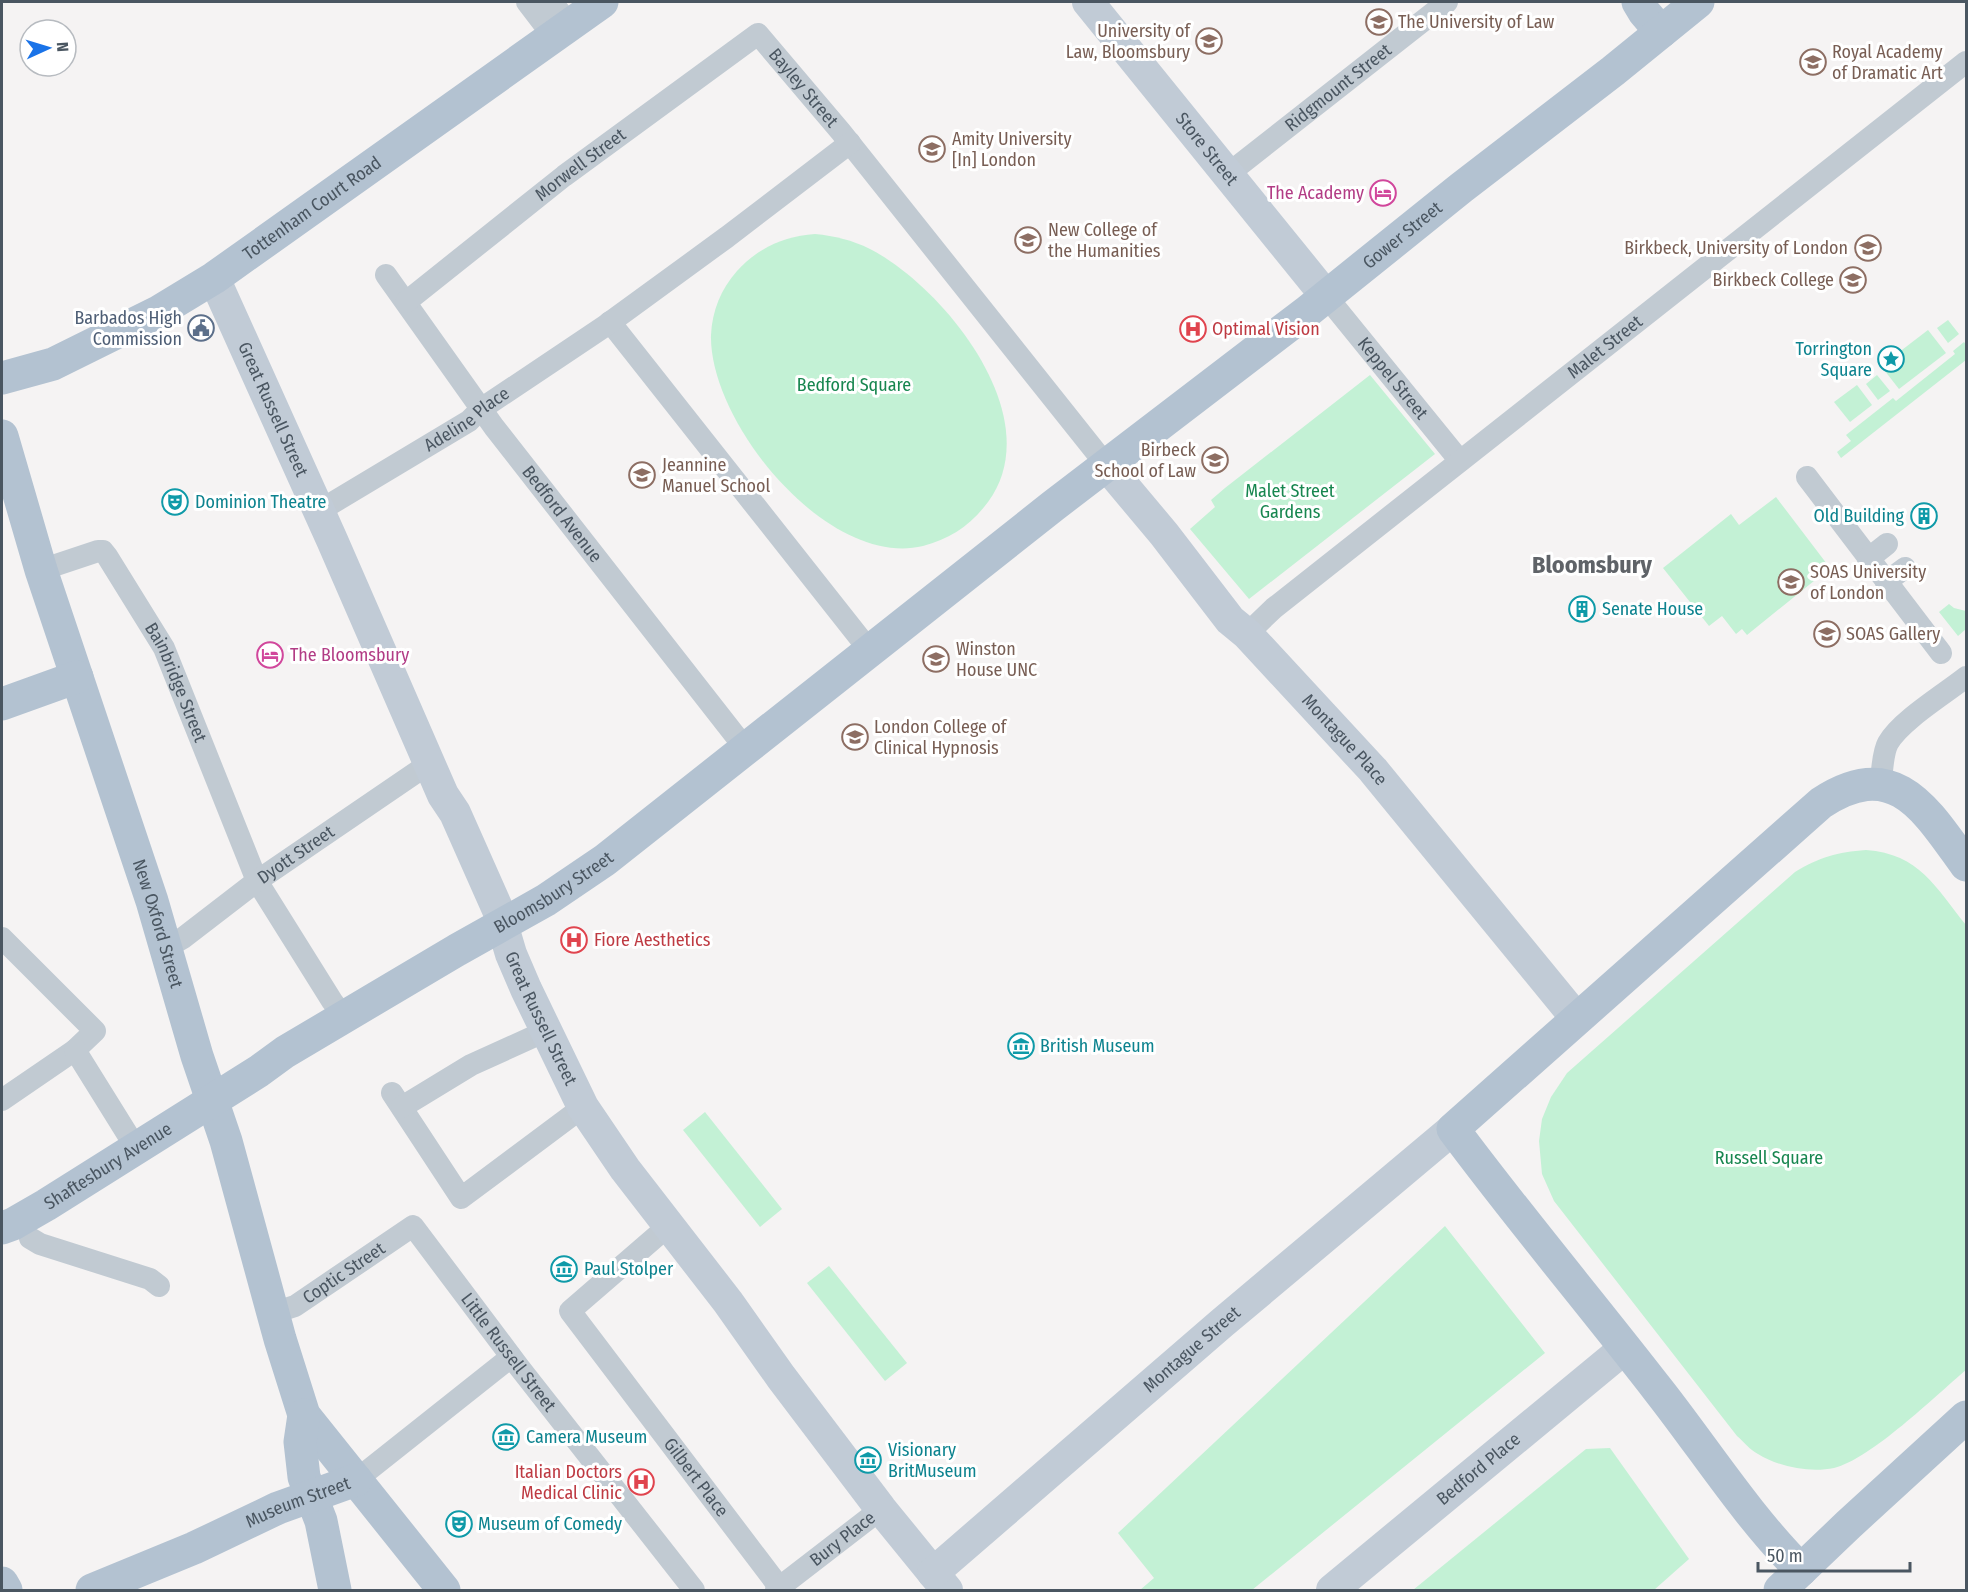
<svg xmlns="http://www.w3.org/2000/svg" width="1968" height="1592" font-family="'Fira Sans Condensed',sans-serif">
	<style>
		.green { fill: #c3f1d5 }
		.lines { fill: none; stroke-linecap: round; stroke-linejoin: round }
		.street { stroke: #c1cad2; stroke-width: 22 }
		.secondary { stroke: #c1cbd6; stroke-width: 32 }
		.primary { stroke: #b3c2d1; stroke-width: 33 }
		.labels { text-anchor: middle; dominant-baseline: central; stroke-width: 6; stroke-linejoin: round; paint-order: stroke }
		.education-label { font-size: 18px; fill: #785e54; stroke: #fff; text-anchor: start }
		.street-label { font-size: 18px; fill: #4a5661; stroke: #fff }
		.hotel-label { font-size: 18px; fill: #b23c85; stroke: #fff; text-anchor: end }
		.service-label { font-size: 18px; fill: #4e5e75; stroke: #fff; text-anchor: end }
		.health-label { font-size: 18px; fill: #be3a42; stroke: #fff; text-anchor: start }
		.culture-label { font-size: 18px; fill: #0d838f; stroke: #fff; text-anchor: start }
		.park-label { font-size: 18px; fill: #17864f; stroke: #fff }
		.district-label { font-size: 24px; font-weight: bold; fill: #5f6368; stroke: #fff }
	</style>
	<rect width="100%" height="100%" fill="#f5f3f3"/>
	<!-- green -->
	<g class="green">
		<path d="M 815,234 C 835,236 852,240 870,249 C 944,287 1050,418 988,502 C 971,525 950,539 923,546 C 828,569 709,423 711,335 C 712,311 721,289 737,271 C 758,248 784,236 815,234 Z"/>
		<polygon points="1948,320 1959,334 1948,343 1937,328"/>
		<polygon points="1928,330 1946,353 1899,389 1881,366"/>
		<polygon points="1964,342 1966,345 1966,360 1841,458 1837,452 1851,441 1846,435 1893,398 1896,401 1955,354 1953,351"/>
		<polygon points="1370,375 1435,454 1249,599 1190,529 1215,507 1211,500 1225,488"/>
		<polygon points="1877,375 1890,391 1878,400 1866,384"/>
		<polygon points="1857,385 1872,405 1850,422 1834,402"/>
		<polygon points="1776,497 1830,568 1747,635 1742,629 1736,634 1722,616 1709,626 1663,568 1731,514 1739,525"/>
		<polygon points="1949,604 1954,608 1966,611 1966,629 1958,636 1939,612"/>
		<path d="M 1866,850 C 1920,854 1935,887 1966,925 L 1966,1370 C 1935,1396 1871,1459 1834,1468 C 1810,1473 1779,1467 1758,1454 C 1750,1450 1744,1442 1737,1436 L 1554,1201 L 1542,1174 L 1539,1141 L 1542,1119 L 1551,1097 L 1567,1073 L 1795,872 C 1820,857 1837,852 1866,850 Z"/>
		<polygon points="705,1112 782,1209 760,1227 683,1130"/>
		<polygon points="1445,1226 1545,1353 1252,1590 1140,1590 1154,1578 1118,1533"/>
		<polygon points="829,1266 907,1363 885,1381 807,1283"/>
		<polygon points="1610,1448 1689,1559 1654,1590 1413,1590 1586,1449"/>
	</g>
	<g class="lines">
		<!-- street -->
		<g class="street">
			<polyline points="527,2 553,36"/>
			<polyline points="552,2 569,24"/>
			<path id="s1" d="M 1228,174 L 1447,2"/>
			<path id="s2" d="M 386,275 L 494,427 L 745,748"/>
			<path id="s3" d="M 1326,296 L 1460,461"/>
			<path id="s4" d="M 406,302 L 564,176 L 758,34 L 841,132 L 1107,466"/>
			<polyline points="610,322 870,651"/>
			<polyline points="1807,477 1941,653"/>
			<path id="s5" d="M 319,511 L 469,421 L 481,409 L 605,326 L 727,237 L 850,143"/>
			<polyline points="1868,559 1887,544"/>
			<path id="s6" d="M 41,570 L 98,551 L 103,551 L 107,556 L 164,648 L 257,881 L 332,1001 L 344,1017"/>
			<polyline points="1886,582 1905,568"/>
			<path id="s7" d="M 1247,634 L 1274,608 L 1966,62"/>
			<path d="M 1880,784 C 1883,771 1882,754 1888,743 C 1900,721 1946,693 1966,677"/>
			<polyline points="2,938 95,1031 75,1050 2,1100"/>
			<path id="s8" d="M 166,948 L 183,938 L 257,881 L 430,763"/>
			<polyline points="75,1050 136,1148"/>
			<polyline points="392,1093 461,1198 583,1107"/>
			<polyline points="402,1107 471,1065 546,1031"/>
			<path id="s9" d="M 667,1223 L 659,1234 L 570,1311 L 780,1588"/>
			<polyline points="30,1238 40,1244 150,1279 159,1286"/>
			<path id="s10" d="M 273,1313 L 295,1306 L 413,1226 L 519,1367 L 694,1590"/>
			<polyline points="356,1480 511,1357"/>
			<path id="s11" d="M 776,1590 L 881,1509"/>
		</g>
		<!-- secondary -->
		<g class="secondary">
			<path id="s12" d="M 1088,2 L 1326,296"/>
			<path id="s13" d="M 214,278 L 332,540 L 443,795 L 455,813 L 498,910 L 511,954 L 526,989 L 583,1107 L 625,1169 L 728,1302 L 781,1377 L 881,1509 L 947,1590"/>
			<path id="s14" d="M 1107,466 L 1164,534 L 1230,620 L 1247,634 L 1373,770 L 1577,1019"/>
			<path id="s15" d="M 933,1573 L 1222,1323 L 1453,1129"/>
			<path id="s16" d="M 1332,1590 L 1625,1348"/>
		</g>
		<!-- primary -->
		<g class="primary">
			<polyline points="1638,2 1644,12 1661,32"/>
			<path id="s17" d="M 2,378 L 53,364 L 158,312 L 214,278 L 602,2"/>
			<path id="s18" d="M 2,436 L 41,570 L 152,901 L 197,1056 L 226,1141 L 280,1339 L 304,1415 L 444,1590"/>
			<polyline points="2,704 77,677"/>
			<path id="s19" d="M 2,1228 L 13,1224 L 46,1205 L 259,1071 L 285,1052 L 457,950 L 546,900 L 605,860 L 1053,506 L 1308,311 L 1461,188 L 1613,71 L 1698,2"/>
			<polyline points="304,1415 300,1442 304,1477 321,1521 335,1590"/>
			<path d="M 1801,1570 C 1747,1516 1706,1451 1659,1391 C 1591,1303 1519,1218 1453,1129 L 1821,803 C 1895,754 1926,810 1966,865"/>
			<polyline points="2,1583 6,1590"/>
			<path id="s20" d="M 92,1590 L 194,1548 L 278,1508 L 356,1480"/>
			<polyline points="1780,1590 1848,1525 1966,1417"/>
		</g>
	</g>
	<!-- icons -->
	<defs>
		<g id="university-ring" transform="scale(1.35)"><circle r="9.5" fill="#fff" stroke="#8d6e63" stroke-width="1.5"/><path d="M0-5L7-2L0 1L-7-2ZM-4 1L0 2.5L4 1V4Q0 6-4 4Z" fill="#8d6e63"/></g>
		<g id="hotel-ring" transform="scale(1.35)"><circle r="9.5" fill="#fff" stroke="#d1479c" stroke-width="1.5"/><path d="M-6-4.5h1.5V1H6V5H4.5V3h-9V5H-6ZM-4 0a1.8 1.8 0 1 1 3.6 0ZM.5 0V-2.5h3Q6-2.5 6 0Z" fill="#d1479c"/></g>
		<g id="civic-ring" transform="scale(1.35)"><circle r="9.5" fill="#fff" stroke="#5c6f8a" stroke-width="1.5"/><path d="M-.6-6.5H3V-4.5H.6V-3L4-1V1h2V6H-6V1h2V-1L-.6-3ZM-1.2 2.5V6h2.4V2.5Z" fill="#5c6f8a"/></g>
		<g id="hospital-ring" transform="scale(1.35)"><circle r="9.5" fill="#fff" stroke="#e0444e" stroke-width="1.5"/><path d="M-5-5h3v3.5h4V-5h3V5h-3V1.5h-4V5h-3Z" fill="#e0444e"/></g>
		<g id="sight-ring" transform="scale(1.35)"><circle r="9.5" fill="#fff" stroke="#0f9aa8" stroke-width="1.5"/><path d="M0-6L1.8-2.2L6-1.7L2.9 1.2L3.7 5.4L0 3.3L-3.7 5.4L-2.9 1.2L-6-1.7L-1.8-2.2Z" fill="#0f9aa8"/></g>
		<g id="school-ring" transform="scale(1.35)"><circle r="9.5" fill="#fff" stroke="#8d6e63" stroke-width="1.5"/><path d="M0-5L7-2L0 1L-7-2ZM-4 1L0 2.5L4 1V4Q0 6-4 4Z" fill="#8d6e63"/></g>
		<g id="theatre-ring" transform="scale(1.35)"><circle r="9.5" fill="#fff" stroke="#0f9aa8" stroke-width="1.5"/><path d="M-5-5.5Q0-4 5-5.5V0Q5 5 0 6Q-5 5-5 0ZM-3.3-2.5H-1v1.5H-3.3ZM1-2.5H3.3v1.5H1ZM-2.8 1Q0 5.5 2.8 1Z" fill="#0f9aa8"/></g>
		<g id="building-ring" transform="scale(1.35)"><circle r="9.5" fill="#fff" stroke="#0f9aa8" stroke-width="1.5"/><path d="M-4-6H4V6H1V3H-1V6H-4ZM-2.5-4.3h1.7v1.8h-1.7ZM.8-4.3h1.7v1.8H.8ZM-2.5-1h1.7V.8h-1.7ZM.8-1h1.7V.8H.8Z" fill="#0f9aa8"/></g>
		<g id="museum-ring" transform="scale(1.35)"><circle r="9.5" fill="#fff" stroke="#0f9aa8" stroke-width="1.5"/><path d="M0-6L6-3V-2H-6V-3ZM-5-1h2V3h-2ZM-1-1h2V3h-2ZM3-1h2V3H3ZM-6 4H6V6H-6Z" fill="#0f9aa8"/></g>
	</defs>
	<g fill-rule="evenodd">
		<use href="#university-ring" x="1379" y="22"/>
		<use href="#university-ring" x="1209" y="41"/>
		<use href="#university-ring" x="1813" y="62"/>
		<use href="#university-ring" x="932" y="149"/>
		<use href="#hotel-ring" x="1383" y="193"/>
		<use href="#university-ring" x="1028" y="240"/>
		<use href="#university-ring" x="1868" y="248"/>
		<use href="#university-ring" x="1853" y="280"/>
		<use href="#civic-ring" x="201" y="328"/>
		<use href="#hospital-ring" x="1193" y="329"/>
		<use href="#sight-ring" x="1891" y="359"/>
		<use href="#university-ring" x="1215" y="460"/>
		<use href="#school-ring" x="642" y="475"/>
		<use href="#theatre-ring" x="175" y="502"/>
		<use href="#building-ring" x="1924" y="516"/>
		<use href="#university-ring" x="1791" y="582"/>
		<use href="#building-ring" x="1582" y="609"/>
		<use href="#university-ring" x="1827" y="634"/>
		<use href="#hotel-ring" x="270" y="655"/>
		<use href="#university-ring" x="936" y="659"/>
		<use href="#university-ring" x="855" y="737"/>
		<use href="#hospital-ring" x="574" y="940"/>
		<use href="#museum-ring" x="1021" y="1046"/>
		<use href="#museum-ring" x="564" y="1269"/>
		<use href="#museum-ring" x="506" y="1437"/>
		<use href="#museum-ring" x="868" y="1460"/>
		<use href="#hospital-ring" x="641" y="1482"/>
		<use href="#theatre-ring" x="459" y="1524"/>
	</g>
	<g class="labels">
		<!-- education labels -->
		<g class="education-label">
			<text x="1398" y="22">The University of Law</text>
			<text x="1190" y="31" text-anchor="end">University of<tspan x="1190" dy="21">Law, Bloomsbury</tspan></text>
			<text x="1832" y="52">Royal Academy<tspan x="1832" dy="21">of Dramatic Art</tspan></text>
			<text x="952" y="139">Amity University<tspan x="952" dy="21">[In] London</tspan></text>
			<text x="1048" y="230">New College of<tspan x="1048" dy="21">the Humanities</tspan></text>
			<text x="1848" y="248" text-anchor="end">Birkbeck, University of London</text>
			<text x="1834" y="280" text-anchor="end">Birkbeck College</text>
			<text x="1196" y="450" text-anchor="end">Birbeck<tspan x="1196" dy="21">School of Law</tspan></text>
			<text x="662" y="465">Jeannine<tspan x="662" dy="21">Manuel School</tspan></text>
			<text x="1810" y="572">SOAS University<tspan x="1810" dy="21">of London</tspan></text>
			<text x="1846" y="634">SOAS Gallery</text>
			<text x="956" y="649">Winston<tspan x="956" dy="21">House UNC</tspan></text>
			<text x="874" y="727">London College of<tspan x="874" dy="21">Clinical Hypnosis</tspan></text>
		</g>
		<!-- street labels -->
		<g class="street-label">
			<text stroke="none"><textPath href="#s4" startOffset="513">Bayley Street</textPath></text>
			<text stroke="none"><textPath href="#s1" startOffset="140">Ridgmount Street</textPath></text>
			<text stroke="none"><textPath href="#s12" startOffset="189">Store Street</textPath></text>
			<text stroke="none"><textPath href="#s4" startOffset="222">Morwell Street</textPath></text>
			<text stroke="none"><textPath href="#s17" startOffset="356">Tottenham Court Road</textPath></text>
			<text stroke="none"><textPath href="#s19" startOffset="1720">Gower Street</textPath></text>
			<text stroke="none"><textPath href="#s7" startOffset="459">Malet Street</textPath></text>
			<text stroke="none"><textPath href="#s3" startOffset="106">Keppel Street</textPath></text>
			<text stroke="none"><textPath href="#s13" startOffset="144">Great Russell Street</textPath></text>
			<text stroke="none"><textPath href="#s5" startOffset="174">Adeline Place</textPath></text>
			<text stroke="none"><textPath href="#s2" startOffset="297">Bedford Avenue</textPath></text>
			<text stroke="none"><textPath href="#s6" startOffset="216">Bainbridge Street</textPath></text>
			<text stroke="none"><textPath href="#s14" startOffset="363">Montague Place</textPath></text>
			<text stroke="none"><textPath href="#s8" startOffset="160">Dyott Street</textPath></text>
			<text stroke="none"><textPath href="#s19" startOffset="646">Bloomsbury Street</textPath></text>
			<text stroke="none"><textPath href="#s18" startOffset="512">New Oxford Street</textPath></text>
			<text stroke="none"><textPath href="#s13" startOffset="810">Great Russell Street</textPath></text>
			<text stroke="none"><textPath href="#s19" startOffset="123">Shaftesbury Avenue</textPath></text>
			<text stroke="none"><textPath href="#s10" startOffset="82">Coptic Street</textPath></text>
			<text stroke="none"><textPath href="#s15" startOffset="342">Montague Street</textPath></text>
			<text stroke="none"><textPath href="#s10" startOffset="324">Little Russell Street</textPath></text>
			<text stroke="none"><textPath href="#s16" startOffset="190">Bedford Place</textPath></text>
			<text stroke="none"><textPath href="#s9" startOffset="340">Gilbert Place</textPath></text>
			<text stroke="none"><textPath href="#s20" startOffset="224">Museum Street</textPath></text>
			<text stroke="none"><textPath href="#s11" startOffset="84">Bury Place</textPath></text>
		</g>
		<!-- hotel labels -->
		<g class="hotel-label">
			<text x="1364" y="193">The Academy</text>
			<text x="290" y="655" text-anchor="start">The Bloomsbury</text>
		</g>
		<!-- service labels -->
		<g class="service-label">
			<text x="182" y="318">Barbados High<tspan x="182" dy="21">Commission</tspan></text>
		</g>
		<!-- health labels -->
		<g class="health-label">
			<text x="1212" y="329">Optimal Vision</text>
			<text x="594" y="940">Fiore Aesthetics</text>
			<text x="622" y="1472" text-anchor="end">Italian Doctors<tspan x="622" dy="21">Medical Clinic</tspan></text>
		</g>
		<!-- culture labels -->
		<g class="culture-label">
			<text x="1872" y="349" text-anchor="end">Torrington<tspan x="1872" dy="21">Square</tspan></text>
			<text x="195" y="502">Dominion Theatre</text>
			<text x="1904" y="516" text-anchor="end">Old Building</text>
			<text x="1602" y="609">Senate House</text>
			<text x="1040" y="1046">British Museum</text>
			<text x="584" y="1269">Paul Stolper</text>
			<text x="526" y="1437">Camera Museum</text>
			<text x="888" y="1450">Visionary<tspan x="888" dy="21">BritMuseum</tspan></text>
			<text x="478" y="1524">Museum of Comedy</text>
		</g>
		<!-- park labels -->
		<g class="park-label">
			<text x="854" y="385">Bedford Square</text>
			<text x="1290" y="491">Malet Street<tspan x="1290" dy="21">Gardens</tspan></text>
			<text x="1769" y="1158">Russell Square</text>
		</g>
		<!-- district labels -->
		<g class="district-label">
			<text x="1592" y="565">Bloomsbury</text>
		</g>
	</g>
	<!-- border -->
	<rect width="1968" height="1592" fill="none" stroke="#4a5661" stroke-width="6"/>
	<!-- north arrow -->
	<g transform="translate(48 48) rotate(86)"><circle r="28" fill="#ffffff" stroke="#b7bbc0" stroke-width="1.5"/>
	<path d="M0-4.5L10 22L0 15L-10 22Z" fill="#1a73e8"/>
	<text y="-9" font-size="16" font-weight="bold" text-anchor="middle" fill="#4a5661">N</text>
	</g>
	<!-- scale -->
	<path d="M1758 1562v9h152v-9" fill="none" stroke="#4a5661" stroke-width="3"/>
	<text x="1767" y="1562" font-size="18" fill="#4a5661" stroke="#ffffff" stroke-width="4.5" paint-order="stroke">50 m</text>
</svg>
